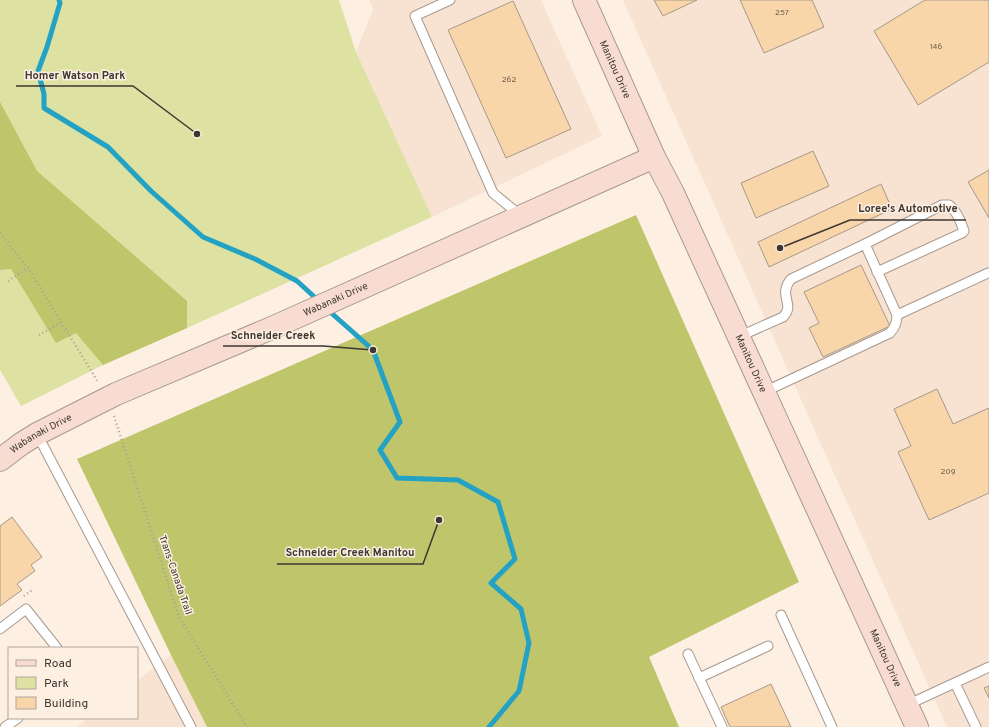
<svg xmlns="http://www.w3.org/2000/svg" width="989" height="727" font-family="Overpass,sans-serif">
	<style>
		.built { fill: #f8e2d2 }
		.green { fill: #dde2a3 }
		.forest { fill: #bfc56b }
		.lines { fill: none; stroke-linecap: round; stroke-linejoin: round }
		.stream { stroke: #23a2c4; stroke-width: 5 }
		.building { fill: #f9d5aa; stroke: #a5998c }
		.lane-casing { stroke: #a7998e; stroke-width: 11 }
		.secondary-casing { stroke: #a7998e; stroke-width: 24 }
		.path { stroke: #aca097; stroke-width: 2.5; stroke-dasharray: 1 3; stroke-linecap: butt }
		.lane { stroke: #fff; stroke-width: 9 }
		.secondary { stroke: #f8dcd2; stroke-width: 22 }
		.labels { text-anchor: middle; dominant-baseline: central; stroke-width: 3; stroke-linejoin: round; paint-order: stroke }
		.number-label { font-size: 8px; fill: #6c5e50 }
		.street-label { font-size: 10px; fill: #3d3732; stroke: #feefe3 }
		.leader { fill: none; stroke: #3d3732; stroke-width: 1.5 }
		.callout-dot { fill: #3d3732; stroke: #feefe3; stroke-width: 1.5 }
		.callout-label { font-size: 11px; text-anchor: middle; font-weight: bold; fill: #3d3732; stroke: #feefe3; stroke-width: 3; stroke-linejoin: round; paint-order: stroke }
	</style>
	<rect width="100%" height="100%" fill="#feefe3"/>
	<!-- built -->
	<g class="built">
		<polygon points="369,0 541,0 602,136 432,217 356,52 373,9"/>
		<polygon points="623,0 989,0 989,727 947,727"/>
		<polygon points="171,655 207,727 77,727 88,718 137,718 137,681"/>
	</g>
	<!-- green -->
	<polygon class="green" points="0,0 339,0 356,52 432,217 187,328 103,365 21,406 0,370"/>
	<!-- forest -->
	<g class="forest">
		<polygon points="0,102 37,171 187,301 187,328 103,365 76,333 56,343 11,269 0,270"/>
		<polygon points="636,215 799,582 649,657 679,727 207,727 171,655 77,459"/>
	</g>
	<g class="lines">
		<!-- stream -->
		<g class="stream">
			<polyline points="59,0 60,3 47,47 38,71 44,94 44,108 108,147 151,191 203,237 255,259 297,281 320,302"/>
			<polyline points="328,310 373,350 400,422 380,450 397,478 458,480 498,502 515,559 491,583 521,609 529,643 519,691 489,727"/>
		</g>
	</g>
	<!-- building -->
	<g class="building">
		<polygon points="654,0 697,0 663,16"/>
		<polygon points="740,0 812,0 824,27 764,53"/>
		<polygon points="925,0 989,0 989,62 918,105 874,31"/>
		<polygon points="513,1 571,129 506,158 448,30"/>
		<polygon points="813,151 829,186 756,218 741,183"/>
		<polygon points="989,170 989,218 968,182"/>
		<polygon points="881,184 892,209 769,267 758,242"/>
		<polygon points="861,265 890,326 823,357 809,328 819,323 804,292"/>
		<polygon points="937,389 953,424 989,408 989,493 929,520 898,452 911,446 894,409"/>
		<polygon points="12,517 42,557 31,565 35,571 17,584 22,590 0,606 0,526"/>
		<polygon points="771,684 791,727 730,727 721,707"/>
		<polygon points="989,686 989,698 984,688"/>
	</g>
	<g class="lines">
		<!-- lane casing -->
		<g class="lane-casing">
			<g id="lane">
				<polyline points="450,0 415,16 493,193 521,216"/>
				<path d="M 865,244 L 942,205 L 949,205 C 956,210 961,222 964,231 L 962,233 L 877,272"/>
				<polyline points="897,315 988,273"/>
				<path d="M 738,337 L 783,317 C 796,304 777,296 791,279 L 865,244 L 897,315 C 897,323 895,327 890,333 L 764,392"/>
				<polyline points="37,434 191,727"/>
				<polyline points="781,615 832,727"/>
				<polyline points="0,629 26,609 57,648"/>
				<polyline points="688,654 722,727"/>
				<polyline points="699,678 768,646"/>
				<polyline points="955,683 976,727"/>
				<polyline points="907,705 989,667"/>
				<polyline points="5,727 18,718"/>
			</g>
		</g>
		<!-- secondary casing -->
		<g class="secondary-casing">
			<g id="secondary">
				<path id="s1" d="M 584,0 L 654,157 L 673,193 L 917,727"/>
				<path id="s2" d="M 0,460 L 21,444 L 37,434 L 116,394 L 274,327 L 654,157"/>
			</g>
		</g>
		<!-- path -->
		<g class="path">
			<polyline points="0,233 28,268 98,382"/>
			<polyline points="8,281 28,268"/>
			<polyline points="39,335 62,322"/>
			<polyline points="114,416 179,617 247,727"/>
			<polyline points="24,596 32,590"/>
		</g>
		<!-- lane -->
		<use href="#lane" class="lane"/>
		<!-- secondary -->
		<use href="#secondary" class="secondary"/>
	</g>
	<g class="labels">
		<!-- number labels -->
		<g class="number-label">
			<text x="782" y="13">257</text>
			<text x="936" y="47">146</text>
			<text x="509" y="80">262</text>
			<text x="948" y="472">209</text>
		</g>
		<!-- street labels -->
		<g class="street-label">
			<text stroke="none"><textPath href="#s1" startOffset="76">Manitou Drive</textPath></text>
			<text stroke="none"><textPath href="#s2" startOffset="373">Wabanaki Drive</textPath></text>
			<text stroke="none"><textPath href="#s1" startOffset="400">Manitou Drive</textPath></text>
			<text stroke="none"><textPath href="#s2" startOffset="49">Wabanaki Drive</textPath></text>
			<text transform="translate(175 575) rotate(71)">Trans-Canada Trail</text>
			<text stroke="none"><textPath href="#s1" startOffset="724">Manitou Drive</textPath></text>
		</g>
	</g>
	<!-- callouts -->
	<path class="leader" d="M197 134L133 86H16M780 248L850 220H966M373 350L323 346H223M439 520L423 564H277"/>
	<g class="callout-dot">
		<circle cx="197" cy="134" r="4"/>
		<circle cx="780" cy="248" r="4"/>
		<circle cx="373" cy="350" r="4"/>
		<circle cx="439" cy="520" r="4"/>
	</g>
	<g class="callout-label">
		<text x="75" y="79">Homer Watson Park</text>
		<text x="908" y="212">Loree's Automotive</text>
		<text x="273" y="339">Schneider Creek</text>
		<text x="350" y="556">Schneider Creek Manitou</text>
	</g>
	<!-- legend -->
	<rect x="8" y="647" width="130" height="72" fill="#feefe3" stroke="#b1a59c"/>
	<rect x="16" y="660" width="20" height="6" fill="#f8dcd2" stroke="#b1a59c"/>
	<text x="44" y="667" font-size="12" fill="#3d3732">Road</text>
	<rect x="16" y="677" width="20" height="12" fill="#dde2a3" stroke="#b1a59c"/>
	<text x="44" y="687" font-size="12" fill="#3d3732">Park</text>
	<rect x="16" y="697" width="20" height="12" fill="#f9d5aa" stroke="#b1a59c"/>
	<text x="44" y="707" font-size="12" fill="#3d3732">Building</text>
</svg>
